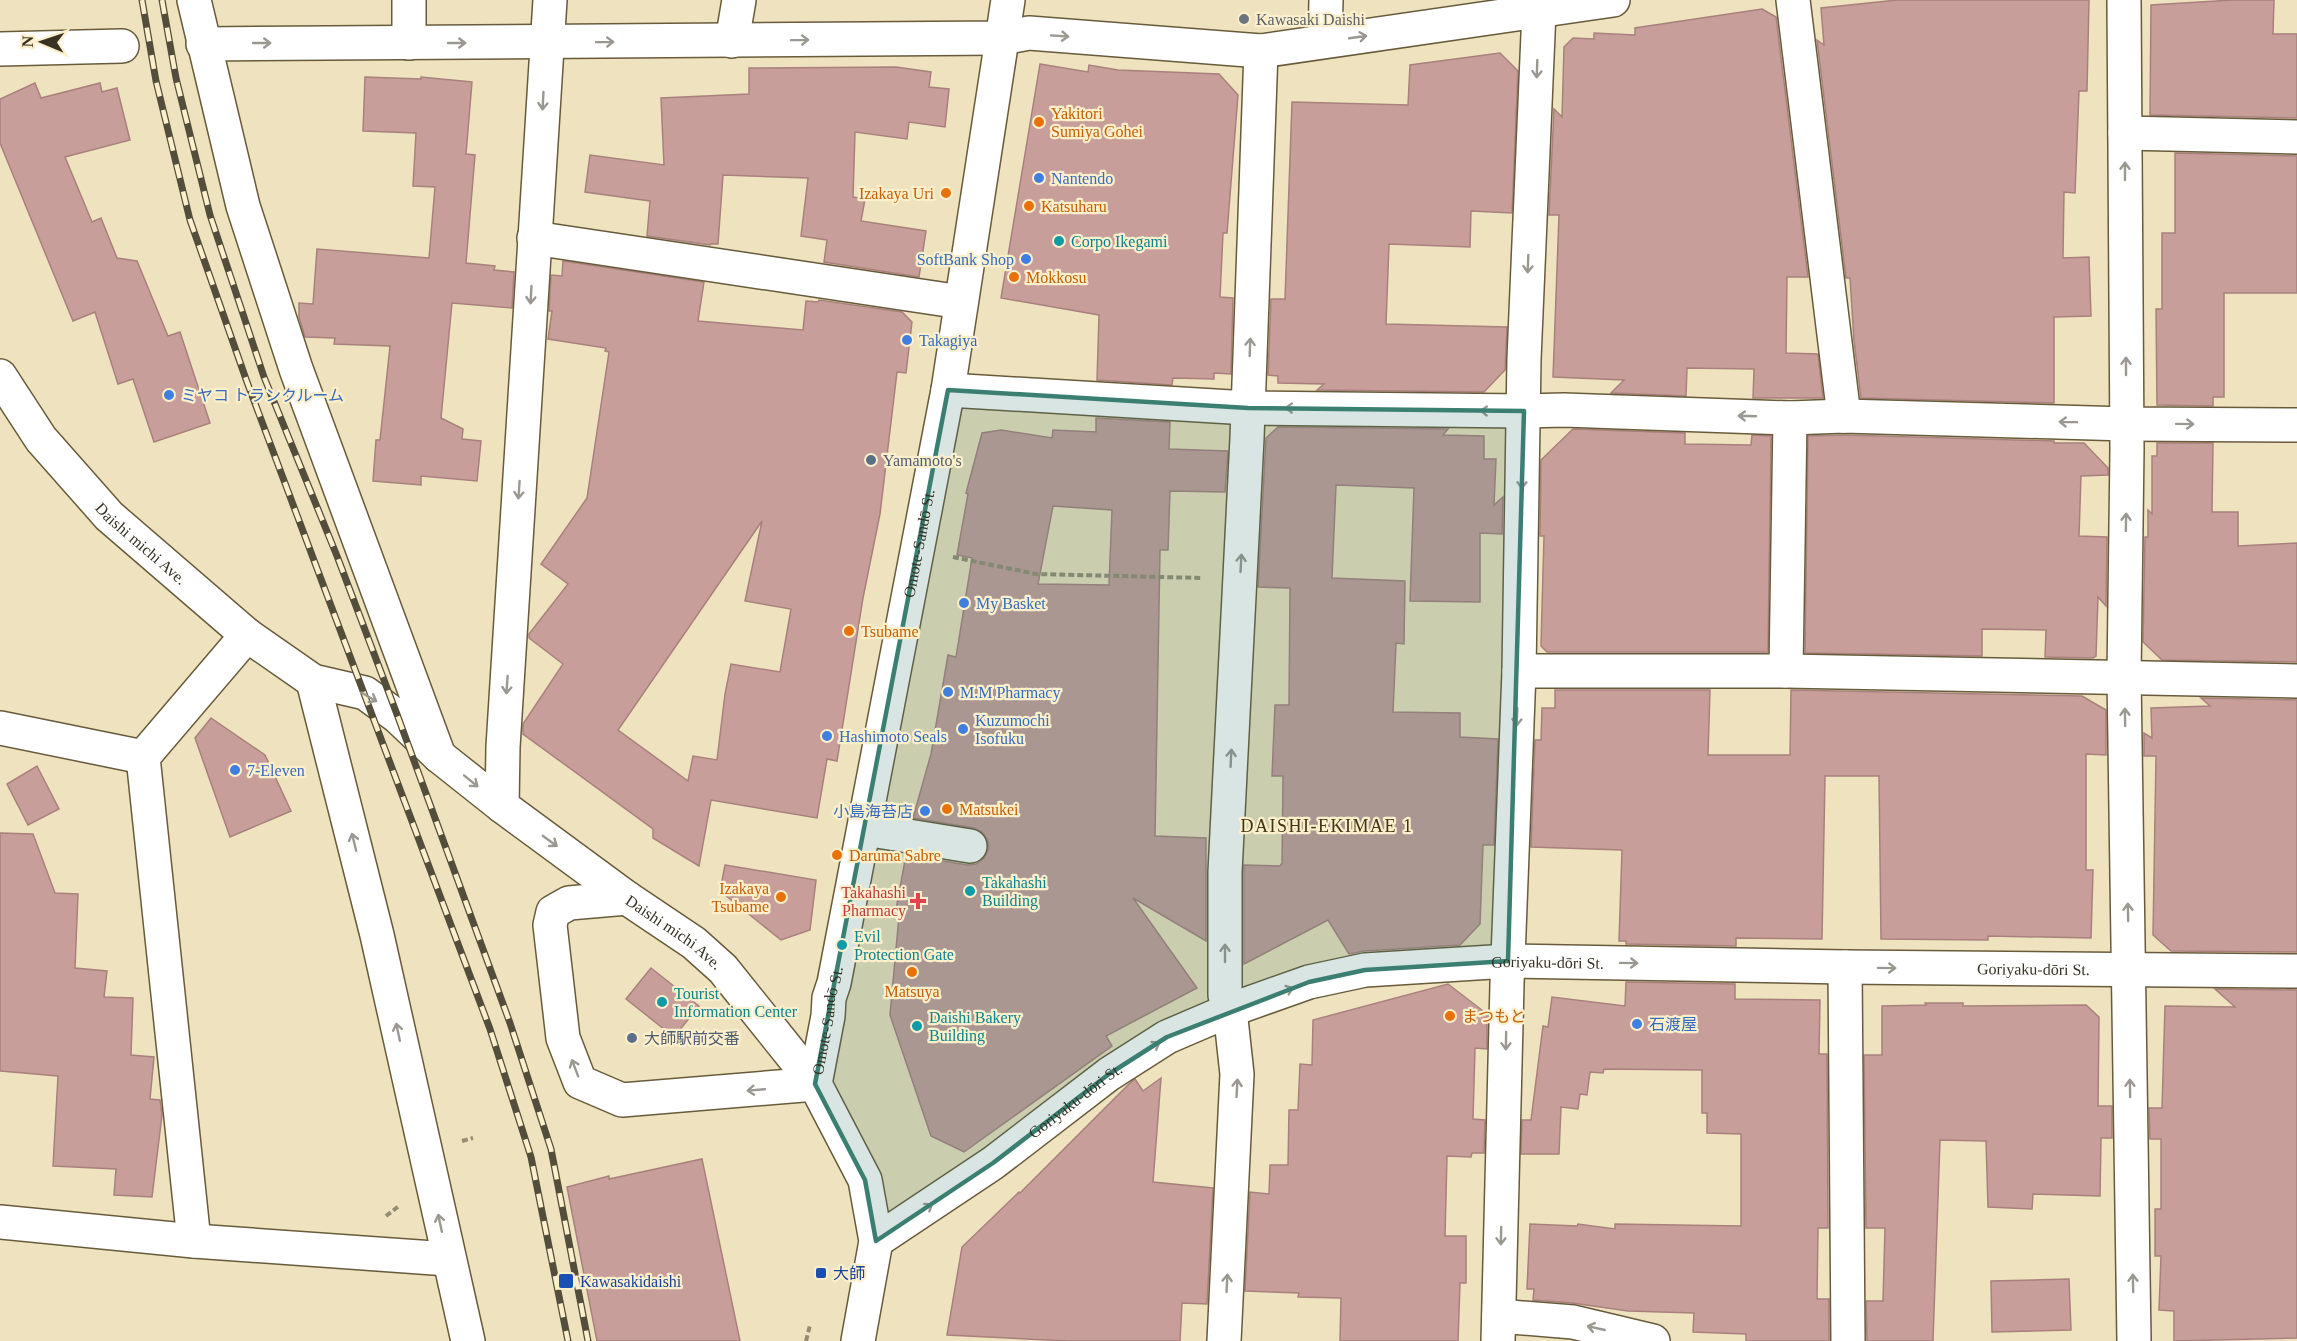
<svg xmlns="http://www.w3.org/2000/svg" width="2297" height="1341" font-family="'Times New Roman','Noto Sans JP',serif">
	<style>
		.building { fill: #c79e9a; stroke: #a8817d; stroke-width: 1.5; fill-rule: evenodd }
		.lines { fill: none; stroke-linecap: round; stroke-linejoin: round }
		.minor-casing { stroke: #675b3b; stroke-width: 36 }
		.highway-casing { stroke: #675b3b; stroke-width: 36 }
		.path { stroke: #958c73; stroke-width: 4; stroke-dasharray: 6 3; stroke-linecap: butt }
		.minor { stroke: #fff; stroke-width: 33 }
		.highway { stroke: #fff; stroke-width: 33 }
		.rail-casing { stroke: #534d3b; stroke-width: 7 }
		.rail { stroke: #fcefcb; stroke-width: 4.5; stroke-dasharray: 14; stroke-linecap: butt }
		.oneway { stroke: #9b9892 }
		.marked { fill: #3b7f73; fill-opacity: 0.2; stroke: #3b7f73; stroke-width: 4.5; stroke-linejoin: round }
		.worship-dot { fill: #6b7280; stroke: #fcefcb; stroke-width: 2 }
		.food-dot { fill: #e8710a; stroke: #fcefcb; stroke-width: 2 }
		.shop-dot { fill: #3f7fe0; stroke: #fcefcb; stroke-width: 2 }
		.culture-dot { fill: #0f9aa8; stroke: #fcefcb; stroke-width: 2 }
		.service-dot { fill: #5c6f8a; stroke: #fcefcb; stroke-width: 2 }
		.health-dot { fill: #e0444e; stroke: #fcefcb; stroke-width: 2 }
		.transit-dot { fill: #1a4fb4; stroke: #fcefcb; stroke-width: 2 }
		.labels { text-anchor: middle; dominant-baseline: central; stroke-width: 4.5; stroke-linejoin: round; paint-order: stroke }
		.worship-label { font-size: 16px; fill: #5b616d; stroke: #fcefcb; text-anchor: start }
		.food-label { font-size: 16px; fill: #c56008; stroke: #fcefcb; text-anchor: start }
		.shop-label { font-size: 16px; fill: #366cbe; stroke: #fcefcb; text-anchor: start }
		.culture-label { font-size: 16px; fill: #0d838f; stroke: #fcefcb; text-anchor: start }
		.service-label { font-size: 16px; fill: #4e5e75; stroke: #fcefcb; text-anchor: start }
		.street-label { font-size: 16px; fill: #373224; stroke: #fcefcb }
		.health-label { font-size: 16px; fill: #be3a42; stroke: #fcefcb; text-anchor: end }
		.transit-label { font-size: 16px; fill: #164399; stroke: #fcefcb; text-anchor: start }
		.neighbourhood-label { font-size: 18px; letter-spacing: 1.5px; fill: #3f3415; stroke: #fcefcb }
	</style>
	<rect width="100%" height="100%" fill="#efe2be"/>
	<!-- building -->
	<g class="building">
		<polygon points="1897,0 2089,0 2087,91 2079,91 2075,193 2064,192 2063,258 2089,257 2091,316 2054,317 2054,403 1861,398 1854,341 1850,278 1846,278 1817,40 1824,45 1821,8"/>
		<polygon points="2232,0 2274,0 2273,34 2297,34 2297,118 2150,115 2151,5"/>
		<polygon points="1762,9 1776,17 1808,277 1787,277 1786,353 1818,354 1823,398 1753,398 1754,369 1687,368 1686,396 1611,393 1624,380 1553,377 1559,215 1549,215 1554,109 1562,117 1564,47 1573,38 1594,39 1594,33 1635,35 1635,28"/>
		<polygon points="1500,53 1518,71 1512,213 1471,211 1470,247 1389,244 1386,324 1507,327 1505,370 1484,392 1317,390 1324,384 1278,383 1278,376 1268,375 1271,299 1285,299 1292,102 1408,105 1410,65"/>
		<polygon points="1040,64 1088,72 1089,65 1118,70 1219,74 1238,95 1227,233 1223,233 1220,297 1233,298 1231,374 1214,373 1214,379 1173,378 1172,385 1097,380 1099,315 1001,298"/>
		<polygon points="896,67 931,72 929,87 949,89 945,127 909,122 907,139 855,132 853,197 865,199 861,221 926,231 919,277 824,262 827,240 801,236 808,178 723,175 718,244 711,244 710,245 647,236 650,201 585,192 590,155 664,165 661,98 749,94 749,68"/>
		<polygon points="365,77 421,79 421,77 472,82 466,154 475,155 466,263 495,266 494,270 514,272 512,308 452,303 441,418 463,429 462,439 481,441 477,481 421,476 421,485 373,481 376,440 380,440 390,346 334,344 335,338 305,337 299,317 299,303 313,304 317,249 429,258 435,187 413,186 416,133 363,131"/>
		<polygon points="35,83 41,98 100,83 102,92 117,88 130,140 65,157 92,222 101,218 117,258 137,261 168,336 180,332 210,423 154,442 133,379 118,384 95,312 73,321 0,143 0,99"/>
		<polygon points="2175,153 2297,156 2297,293 2224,293 2224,397 2213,397 2213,406 2157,405 2156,309 2162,309 2162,233 2175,233"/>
		<path d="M 563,261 L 704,282 L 698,321 L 803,330 L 806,301 L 818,302 L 819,300 L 902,312 L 912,322 L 906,373 L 897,372 L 880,514 L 863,598 L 837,761 L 827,759 L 817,818 L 711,800 L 699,866 L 653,838 L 653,829 L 523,734 L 523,724 L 563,664 L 529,638 L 529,634 L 568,584 L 541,564 L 587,498 L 609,352 L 605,351 L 606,348 L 548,339 L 552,311 L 549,311 L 551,275 L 562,276 ZM 762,521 L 745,601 L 791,609 L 780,672 L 731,664 L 725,694 L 717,760 L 693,756 L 688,781 L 618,730 Z"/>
		<path d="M 1096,418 L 1170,422 L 1169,449 L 1228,451 L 1225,492 L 1170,491 L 1168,550 L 1160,550 L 1155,836 L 1206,838 L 1206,941 L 1133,898 L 1197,988 L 1106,1036 L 1112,1046 L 964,1152 L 931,1136 L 890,1015 L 899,916 L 895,915 L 906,855 L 968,865 L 976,864 L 984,858 L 989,848 L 987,839 L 982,832 L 974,828 L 913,818 L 931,754 L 948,655 L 956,657 L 972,558 L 957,555 L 968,494 L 966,493 L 982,433 L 1001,430 L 1052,438 L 1053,430 L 1096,432 ZM 1053,506 L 1112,510 L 1109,585 L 1038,584 Z"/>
		<polygon points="1278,427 1448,429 1443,435 1484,436 1484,459 1496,459 1494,505 1503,497 1502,534 1480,533 1480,602 1410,601 1414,488 1336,485 1332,578 1405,581 1404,644 1396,643 1393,712 1460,713 1460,737 1498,739 1494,845 1483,845 1480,924 1460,945 1364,951 1349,954 1328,920 1244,964 1244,865 1280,866 1282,863 1283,776 1272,776 1275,705 1289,705 1290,588 1258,587 1266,438"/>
		<polygon points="1573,429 1685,433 1685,444 1751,445 1752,435 1771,436 1768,652 1547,652 1541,646 1544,536 1540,536 1541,460"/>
		<polygon points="1844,435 2054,441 2054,443 2084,443 2108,468 2108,475 2081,476 2079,536 2107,537 2106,606 2098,597 2096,656 2093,658 2045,657 2046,630 1982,629 1982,656 1805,653 1808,436"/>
		<polygon points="2157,443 2213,443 2212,512 2238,512 2238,546 2297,543 2297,662 2162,660 2143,642 2145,537 2148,537 2148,510 2152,514 2152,456 2157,456"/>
		<polygon points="1555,690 1710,690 1708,755 1790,755 1791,690 2082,696 2106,710 2106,755 2086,754 2086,870 2093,870 2091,938 1988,936 1988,940 1881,939 1879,776 1825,776 1822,939 1736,938 1736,946 1626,944 1626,941 1619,941 1622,850 1531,847 1535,740 1541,740 1542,708 1555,708"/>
		<polygon points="2201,698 2297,700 2297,952 2171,951 2153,935 2156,756 2144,756 2144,733 2152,738 2151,708 2210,706"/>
		<polygon points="211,718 265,755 291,811 230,837 195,738"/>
		<polygon points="37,766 59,809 28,825 7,784"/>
		<polygon points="0,833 33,834 55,893 78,894 75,968 107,971 104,997 133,998 131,1055 154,1057 150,1099 160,1100 162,1115 152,1197 114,1195 116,1169 53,1166 58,1076 0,1071"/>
		<polygon points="725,865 816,880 810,930 781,940 720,891"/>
		<polygon points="651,968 699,1006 674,1037 626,999"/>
		<polygon points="1626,982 1735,984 1735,999 1820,1000 1819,1054 1827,1054 1828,1228 1818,1228 1817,1299 1829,1299 1829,1341 1746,1341 1746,1334 1693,1332 1694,1313 1628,1311 1572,1303 1533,1300 1534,1289 1527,1289 1530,1224 1577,1226 1578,1224 1615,1229 1615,1224 1741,1226 1741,1134 1707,1133 1707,1113 1702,1113 1702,1070 1604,1069 1603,1073 1590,1072 1587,1095 1580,1094 1578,1109 1561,1107 1559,1154 1521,1154 1522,1120 1531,1120 1543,1026 1548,1027 1552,997 1625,1006"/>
		<polygon points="1448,984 1487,1014 1487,1049 1475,1048 1473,1119 1485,1120 1484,1153 1472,1153 1471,1157 1447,1156 1445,1236 1466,1236 1466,1283 1460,1283 1458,1341 1340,1341 1341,1298 1298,1297 1299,1293 1245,1291 1250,1192 1269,1194 1270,1165 1288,1165 1289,1110 1298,1110 1300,1064 1312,1065 1313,1020"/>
		<polygon points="2215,989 2297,990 2297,1338 2174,1341 2174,1311 2159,1310 2161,1256 2155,1256 2155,1209 2161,1209 2161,1139 2150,1139 2149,1108 2162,1108 2165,1006 2235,1007"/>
		<polygon points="1925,1003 1963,1003 1963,1006 2086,1005 2099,1017 2098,1106 2112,1106 2112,1138 2101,1138 2100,1196 2033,1194 2032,1209 1988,1207 1986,1141 1940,1140 1933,1341 1867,1341 1866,1301 1883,1301 1885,1228 1866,1228 1864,1055 1882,1055 1882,1006 1926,1005"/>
		<polygon points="1161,1078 1153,1182 1213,1188 1207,1304 1182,1303 1180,1341 1067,1341 947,1335 962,1247 1019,1192 1020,1193 1129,1084 1135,1079 1143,1091"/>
		<polygon points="702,1159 740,1341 597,1341 567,1187 609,1176 609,1179"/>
		<polygon points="2069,1279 2071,1330 1992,1332 1991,1281"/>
	</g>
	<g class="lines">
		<!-- minor casing -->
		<g class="minor-casing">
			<g id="minor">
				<polyline points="194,0 243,206 296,369 439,756"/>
				<polyline points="1793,0 1844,416"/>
				<polyline points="2124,0 2127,449 2124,677 2134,1341"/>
				<polyline points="732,41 739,0"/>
				<polyline points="1325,41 1326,0"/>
				<polyline points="409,43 409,0"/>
				<polyline points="203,44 1002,38 1029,33 1261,51 1613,0"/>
				<polyline points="0,49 122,46"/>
				<polyline points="2125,133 2297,137"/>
				<polyline points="534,238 961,302"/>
				<polyline points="948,390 1248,408 1524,411 1564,410 1790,418 1844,416 2127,424 2297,425"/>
				<polyline points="1519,671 1786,671 2297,681"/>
				<polyline points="1786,671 1790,418"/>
				<polyline points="0,728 143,757"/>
				<polyline points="502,806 503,747 550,0"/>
				<polyline points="865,829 970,846"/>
				<path id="s1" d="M 627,898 L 569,903 L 553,912 L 550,925 L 563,1038 L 580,1082 L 622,1100 L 815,1084 L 828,1016 L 829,998 L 834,983 L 948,390 L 1008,0"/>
				<polyline points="1845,967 1848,1341"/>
				<polyline points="0,1222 194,1241 448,1259"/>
				<polyline points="194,1241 143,757 247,635"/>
				<path id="s2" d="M 876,1241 L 993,1163 L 1109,1074 L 1167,1037 L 1230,1010 L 1309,982 L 1365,970 L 1508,961 L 1845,967 L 2297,971"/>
				<polyline points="1499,1316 1573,1322 1653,1341"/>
				<polyline points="1224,1341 1237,1074 1230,1010 1225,995 1225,872 1247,438 1261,51"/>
				<polyline points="1498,1341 1507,984 1519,671 1524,359 1539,11"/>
			</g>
		</g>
		<!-- highway casing -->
		<g class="highway-casing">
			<g id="highway">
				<path id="s3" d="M 0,376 L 41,439 L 109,516 L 247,635 L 313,681 L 365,693 L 398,717 L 439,756 L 502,806 L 627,898 L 694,943 L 723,969 L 815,1084 L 865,1180 L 876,1241 L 858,1341"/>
				<polyline points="313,681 377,935 468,1341"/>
			</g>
		</g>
		<!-- path -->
		<g class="path">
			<polyline points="953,557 1036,574 1202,578"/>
			<polyline points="462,1141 473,1138"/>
			<polyline points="386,1216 399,1206"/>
			<polyline points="806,1341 810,1325"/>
		</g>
		<!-- minor -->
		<use href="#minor" class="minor"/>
		<!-- highway -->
		<use href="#highway" class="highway"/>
		<!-- rail casing -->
		<g class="rail-casing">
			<g id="rail">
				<polyline points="142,0 156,81 190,220 247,382 490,1029 531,1157 568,1341"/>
				<polyline points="162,0 176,78 210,215 264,377 337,556 398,717 510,1023 551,1149 588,1341"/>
			</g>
		</g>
		<!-- rail -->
		<use href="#rail" class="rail"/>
	</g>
	<!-- one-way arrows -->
	<defs><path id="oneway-shaft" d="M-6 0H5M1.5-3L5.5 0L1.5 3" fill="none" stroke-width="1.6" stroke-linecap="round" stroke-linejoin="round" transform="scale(1.5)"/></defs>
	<g class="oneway">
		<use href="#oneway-shaft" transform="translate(1060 36) rotate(4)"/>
		<use href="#oneway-shaft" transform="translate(1358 37) rotate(-8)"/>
		<use href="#oneway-shaft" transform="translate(800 40) rotate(-1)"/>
		<use href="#oneway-shaft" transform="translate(605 42) rotate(-1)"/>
		<use href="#oneway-shaft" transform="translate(262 43)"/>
		<use href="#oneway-shaft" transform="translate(457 43)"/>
		<use href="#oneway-shaft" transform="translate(1537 69) rotate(92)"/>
		<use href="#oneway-shaft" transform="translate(543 101) rotate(93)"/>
		<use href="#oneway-shaft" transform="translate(2125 171) rotate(-90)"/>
		<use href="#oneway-shaft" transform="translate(1528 264) rotate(92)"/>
		<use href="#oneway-shaft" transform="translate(531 295) rotate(93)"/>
		<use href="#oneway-shaft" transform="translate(1250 347) rotate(-88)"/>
		<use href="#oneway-shaft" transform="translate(2126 366) rotate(-90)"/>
		<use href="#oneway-shaft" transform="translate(1294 408) rotate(-179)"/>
		<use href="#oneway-shaft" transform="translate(1489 411) rotate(-179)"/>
		<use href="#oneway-shaft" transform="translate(1747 416) rotate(-178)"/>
		<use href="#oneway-shaft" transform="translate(2068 422) rotate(-179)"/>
		<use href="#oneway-shaft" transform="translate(2185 424) rotate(1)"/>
		<use href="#oneway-shaft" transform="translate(1522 480) rotate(91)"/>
		<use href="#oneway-shaft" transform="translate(519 490) rotate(94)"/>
		<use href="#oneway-shaft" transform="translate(2126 522) rotate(-89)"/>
		<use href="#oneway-shaft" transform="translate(1241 563) rotate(-87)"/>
		<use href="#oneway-shaft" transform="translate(507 685) rotate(94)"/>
		<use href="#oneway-shaft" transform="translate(369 697) rotate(30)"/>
		<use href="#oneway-shaft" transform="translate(1517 717) rotate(92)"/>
		<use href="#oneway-shaft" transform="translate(2125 717) rotate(-91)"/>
		<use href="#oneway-shaft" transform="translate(1231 758) rotate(-87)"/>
		<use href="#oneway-shaft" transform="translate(471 781) rotate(39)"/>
		<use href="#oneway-shaft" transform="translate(550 841) rotate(36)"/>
		<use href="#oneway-shaft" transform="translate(354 842) rotate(-104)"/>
		<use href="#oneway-shaft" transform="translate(2128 912) rotate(-91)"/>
		<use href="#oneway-shaft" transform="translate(1225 953) rotate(-90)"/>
		<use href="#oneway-shaft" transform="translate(1629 963) rotate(1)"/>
		<use href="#oneway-shaft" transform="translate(1887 968) rotate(1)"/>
		<use href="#oneway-shaft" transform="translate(1285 991) rotate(-20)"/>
		<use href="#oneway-shaft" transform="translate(398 1032) rotate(-102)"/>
		<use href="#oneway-shaft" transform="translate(1506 1041) rotate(91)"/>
		<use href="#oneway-shaft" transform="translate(1152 1047) rotate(-31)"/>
		<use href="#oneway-shaft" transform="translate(575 1068) rotate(-111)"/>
		<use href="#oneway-shaft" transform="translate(1237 1088) rotate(-87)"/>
		<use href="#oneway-shaft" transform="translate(2130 1088) rotate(-91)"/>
		<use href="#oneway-shaft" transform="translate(756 1090) rotate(175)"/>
		<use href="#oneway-shaft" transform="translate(925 1209) rotate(-34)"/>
		<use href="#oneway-shaft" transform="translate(440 1223) rotate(-102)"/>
		<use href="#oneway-shaft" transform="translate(1501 1236) rotate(91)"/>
		<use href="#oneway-shaft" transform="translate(1227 1283) rotate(-87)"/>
		<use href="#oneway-shaft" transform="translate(2133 1283) rotate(-91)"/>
		<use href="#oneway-shaft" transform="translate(1596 1328) rotate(-167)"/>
	</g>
	<!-- marked area -->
	<path class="marked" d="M 948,390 L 1248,408 L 1524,411 L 1508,961 L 1365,970 L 1309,982 L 1167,1037 L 1109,1074 L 993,1163 L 876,1241 L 865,1180 L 815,1084 Z"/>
	<!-- markers -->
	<circle class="worship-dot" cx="1244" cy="19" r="6"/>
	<g class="food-dot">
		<circle cx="1039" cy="122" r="6"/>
		<circle cx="946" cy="193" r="6"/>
		<circle cx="1029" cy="206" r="6"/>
		<circle cx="1014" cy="277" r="6"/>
		<circle cx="849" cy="631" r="6"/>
		<circle cx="947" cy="809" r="6"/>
		<circle cx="837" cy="855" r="6"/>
		<circle cx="781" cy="897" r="6"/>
		<circle cx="912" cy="972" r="6"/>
		<circle cx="1450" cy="1016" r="6"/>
	</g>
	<g class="shop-dot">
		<circle cx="1039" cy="178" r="6"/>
		<circle cx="1026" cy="259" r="6"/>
		<circle cx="907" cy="340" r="6"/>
		<circle cx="169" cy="395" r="6"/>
		<circle cx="964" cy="603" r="6"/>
		<circle cx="948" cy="692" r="6"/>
		<circle cx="963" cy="729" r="6"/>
		<circle cx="827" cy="736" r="6"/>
		<circle cx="235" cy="770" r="6"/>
		<circle cx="925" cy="811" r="6"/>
		<circle cx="1637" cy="1024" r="6"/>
	</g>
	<g class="culture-dot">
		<circle cx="1059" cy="241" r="6"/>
		<circle cx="970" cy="891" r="6"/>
		<circle cx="842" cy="945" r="6"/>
		<circle cx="662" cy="1002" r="6"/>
		<circle cx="917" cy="1026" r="6"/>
	</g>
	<g class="service-dot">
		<circle cx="871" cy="460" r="6"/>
		<circle cx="632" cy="1038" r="6"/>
	</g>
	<path class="health-dot" d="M915 892h6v6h6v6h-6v6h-6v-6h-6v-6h6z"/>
	<g class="transit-dot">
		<rect x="815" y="1267" width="12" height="12" rx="3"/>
		<rect x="558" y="1273" width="16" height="16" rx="3"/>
	</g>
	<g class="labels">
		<!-- worship labels -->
		<g class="worship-label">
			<text x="1256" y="19">Kawasaki Daishi</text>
		</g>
		<!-- food labels -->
		<g class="food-label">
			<text x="1051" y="113">Yakitori<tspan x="1051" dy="18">Sumiya Gohei</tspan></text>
			<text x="934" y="193" text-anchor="end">Izakaya Uri</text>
			<text x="1041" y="206">Katsuharu</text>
			<text x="1026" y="277">Mokkosu</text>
			<text x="861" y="631">Tsubame</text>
			<text x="959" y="809">Matsukei</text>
			<text x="849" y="855">Daruma Sabre</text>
			<text x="769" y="888" text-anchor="end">Izakaya<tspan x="769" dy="18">Tsubame</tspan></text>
			<text x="912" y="991" text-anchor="middle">Matsuya</text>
			<text x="1462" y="1016">まつもと</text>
		</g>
		<!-- shop labels -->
		<g class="shop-label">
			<text x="1051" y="178">Nantendo</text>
			<text x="1014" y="259" text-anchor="end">SoftBank Shop</text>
			<text x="919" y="340">Takagiya</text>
			<text x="181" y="395">ミヤコ トランクルーム</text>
			<text x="976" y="603">My Basket</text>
			<text x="960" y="692">M.M Pharmacy</text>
			<text x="975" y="720">Kuzumochi<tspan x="975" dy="18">Isofuku</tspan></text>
			<text x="839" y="736">Hashimoto Seals</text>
			<text x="247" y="770">7-Eleven</text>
			<text x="913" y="811" text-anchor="end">小島海苔店</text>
			<text x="1649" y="1024">石渡屋</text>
		</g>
		<!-- culture labels -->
		<g class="culture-label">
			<text x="1071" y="241">Corpo Ikegami</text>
			<text x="982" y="882">Takahashi<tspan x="982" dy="18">Building</tspan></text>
			<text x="854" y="936">Evil<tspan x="854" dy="18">Protection Gate</tspan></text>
			<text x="674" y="993">Tourist<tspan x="674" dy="18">Information Center</tspan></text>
			<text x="929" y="1017">Daishi Bakery<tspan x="929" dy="18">Building</tspan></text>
		</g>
		<!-- service labels -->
		<g class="service-label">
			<text x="883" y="460">Yamamoto's</text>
			<text x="644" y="1038">大師駅前交番</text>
		</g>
		<!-- street labels -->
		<g class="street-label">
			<text stroke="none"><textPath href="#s3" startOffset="220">Daishi michi Ave.</textPath></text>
			<text stroke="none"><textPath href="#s1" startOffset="1041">Omote-Sandō St.</textPath></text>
			<text stroke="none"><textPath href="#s3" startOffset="885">Daishi michi Ave.</textPath></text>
			<text stroke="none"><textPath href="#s2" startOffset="748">Goriyaku-dōri St.</textPath></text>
			<text stroke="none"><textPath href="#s2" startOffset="1234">Goriyaku-dōri St.</textPath></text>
			<text stroke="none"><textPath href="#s1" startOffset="555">Omote-Sandō St.</textPath></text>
			<text stroke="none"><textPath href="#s2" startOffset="244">Goriyaku-dōri St.</textPath></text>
		</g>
		<!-- health labels -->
		<g class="health-label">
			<text x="906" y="892">Takahashi<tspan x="906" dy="18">Pharmacy</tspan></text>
		</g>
		<!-- transit labels -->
		<g class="transit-label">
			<text x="833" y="1273">大師</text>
			<text x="580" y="1281">Kawasakidaishi</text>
		</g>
		<!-- neighbourhood labels -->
		<g class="neighbourhood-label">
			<text x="1327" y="826">DAISHI-EKIMAE 1</text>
		</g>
	</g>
	<!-- north arrow -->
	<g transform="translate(42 42) rotate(272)" stroke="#fcefcb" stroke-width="4.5" paint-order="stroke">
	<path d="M0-4.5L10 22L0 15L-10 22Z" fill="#373224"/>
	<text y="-9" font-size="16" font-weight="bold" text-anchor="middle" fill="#373224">N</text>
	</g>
</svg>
